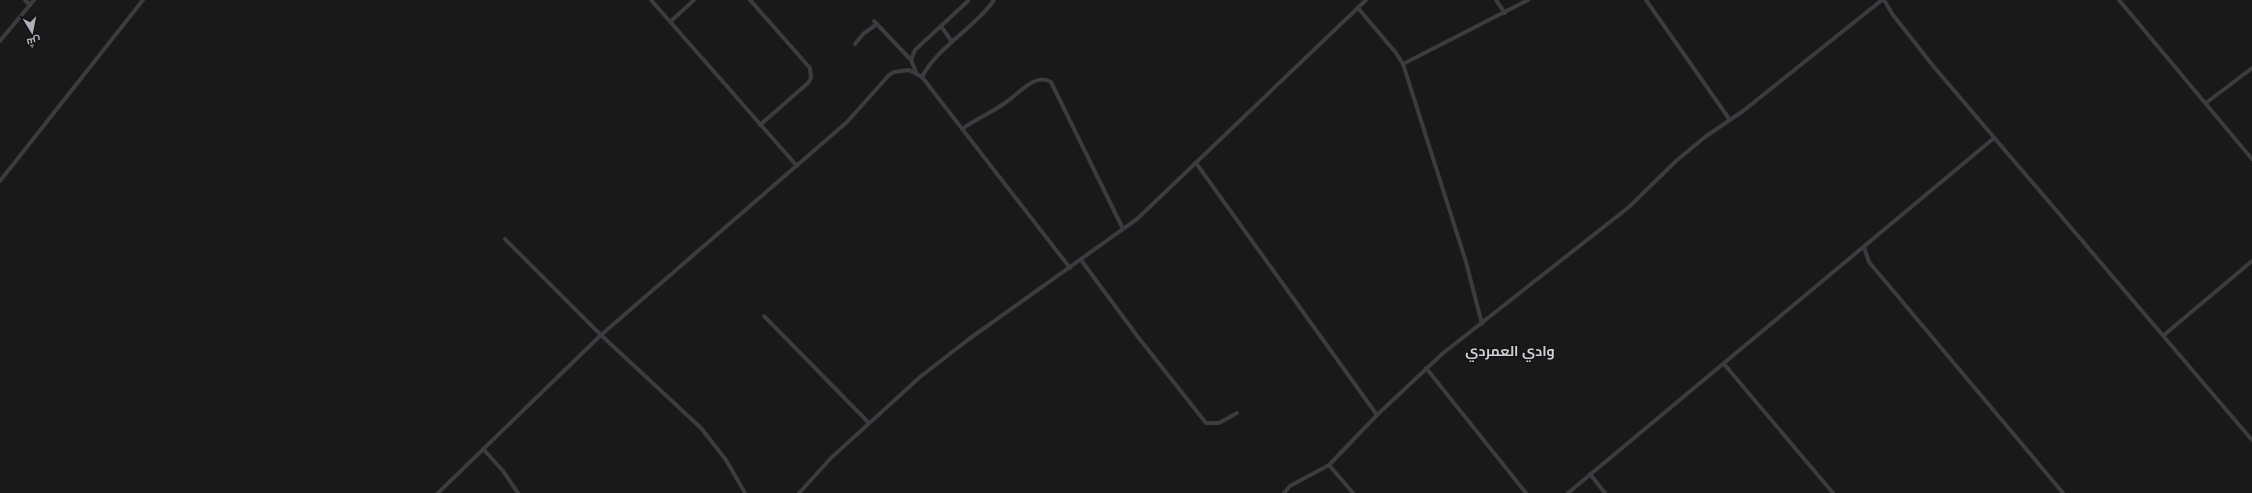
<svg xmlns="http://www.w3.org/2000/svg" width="2252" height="493" font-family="Overpass,Cairo,sans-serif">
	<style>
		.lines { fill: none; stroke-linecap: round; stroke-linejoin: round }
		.minor { stroke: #3a3c3f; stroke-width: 4 }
		.labels { text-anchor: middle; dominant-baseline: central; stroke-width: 3; stroke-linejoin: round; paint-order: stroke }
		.district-label { font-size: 14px; font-weight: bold; fill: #cdd0d5; stroke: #141415 }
	</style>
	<rect width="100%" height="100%" fill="#19191a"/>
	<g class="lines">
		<!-- minor -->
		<g class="minor">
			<polyline points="25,0 30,5"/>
			<polyline points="651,0 797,166"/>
			<polyline points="750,0 810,68 811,78 808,83 760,125"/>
			<polyline points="1496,0 1505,13"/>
			<polyline points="1646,0 1730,120"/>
			<polyline points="1884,0 1893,15 1934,67 2252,440"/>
			<polyline points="2119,0 2252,159"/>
			<polyline points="1358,8 1396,53 1403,64 1466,262 1482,324"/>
			<polyline points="874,21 911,60"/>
			<polyline points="670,22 694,0"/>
			<polyline points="941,26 952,42"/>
			<polyline points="0,41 34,0"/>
			<polyline points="855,44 863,34 877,24"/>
			<polyline points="1403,64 1528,0"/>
			<polyline points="916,72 911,60 915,50 968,1"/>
			<path d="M 922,77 C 938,46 974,29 994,0"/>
			<polyline points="2206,103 2252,68"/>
			<path d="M 962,129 C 976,119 991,113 1005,103 C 1018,95 1034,72 1051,82 L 1123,229"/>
			<polyline points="1196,163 1377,415"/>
			<polyline points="0,181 143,0"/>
			<polyline points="505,239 601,335 701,428 726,460 745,493"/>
			<polyline points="1864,247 1869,262 2063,493"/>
			<polyline points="1081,260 1138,337 1206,423 1219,423 1237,413"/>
			<polyline points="764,316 869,423"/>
			<polyline points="2164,335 2252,261"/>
			<polyline points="1724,364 1833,493"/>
			<polyline points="1426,368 1526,493"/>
			<polyline points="484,450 503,471 518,493"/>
			<polyline points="1329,465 1353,493"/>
			<polyline points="1590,474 1605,493"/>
			<polyline points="438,493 601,335 847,122 889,75 894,72 909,70 922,77 1070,268"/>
			<polyline points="799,493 831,458 920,377 969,339 1137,219 1366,0"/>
			<polyline points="1284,493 1290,486 1329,465 1377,415 1442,354 1629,207 1676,161 1705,137 1743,111 1882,0"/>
			<polyline points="1568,493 1994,138"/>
		</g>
	</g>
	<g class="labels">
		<!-- district labels -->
		<g class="district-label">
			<text x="1510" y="352">وادي العمردي</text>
		</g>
	</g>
	<!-- north arrow -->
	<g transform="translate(32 32) rotate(170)" stroke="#141415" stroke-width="3" paint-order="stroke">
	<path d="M0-3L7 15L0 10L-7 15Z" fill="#acb2b9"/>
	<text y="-6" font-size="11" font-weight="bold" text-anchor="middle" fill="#acb2b9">ش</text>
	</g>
</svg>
